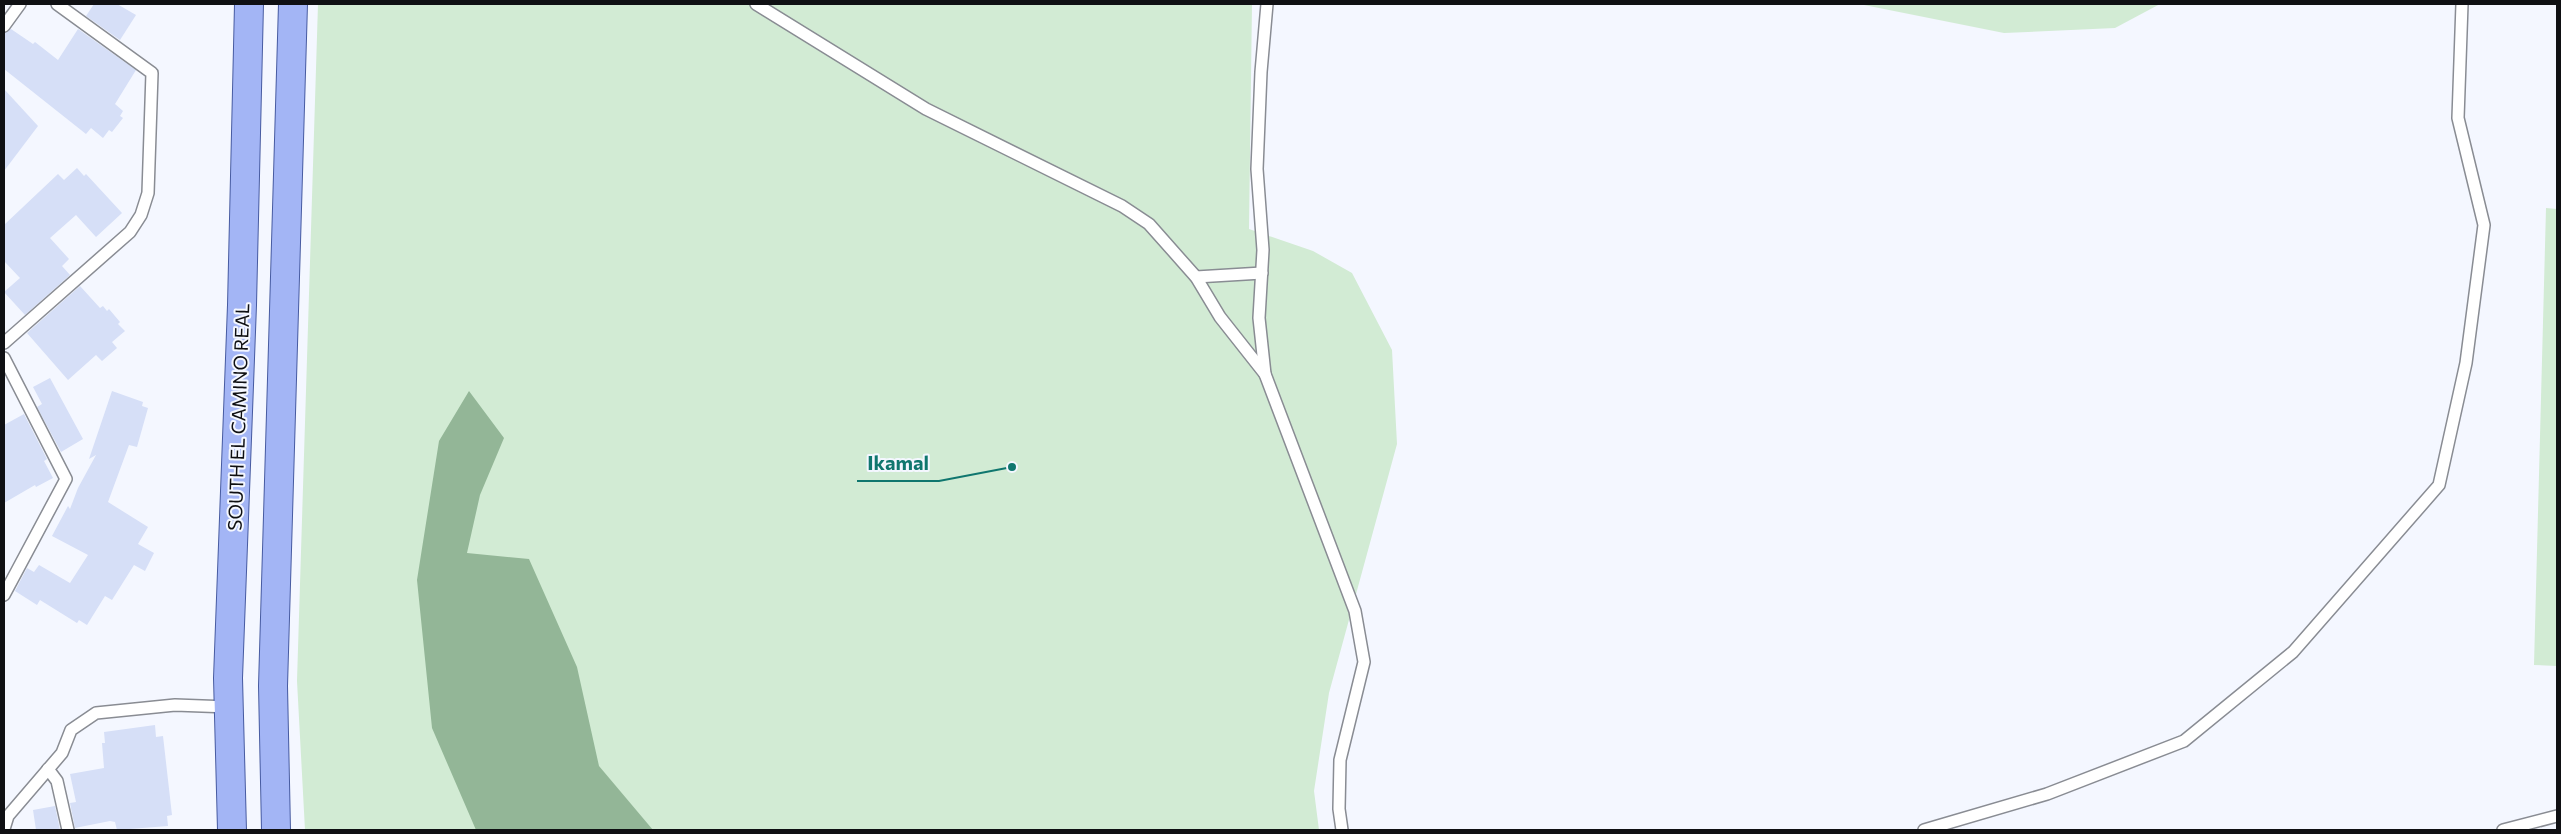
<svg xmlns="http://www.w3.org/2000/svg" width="2561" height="834" font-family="Commissioner,sans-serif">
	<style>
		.green { fill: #d2ebd4 }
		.water { fill: #93b697 }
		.building { fill: #d6dff7 }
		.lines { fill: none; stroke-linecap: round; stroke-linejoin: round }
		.lane-casing { stroke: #898c93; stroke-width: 14 }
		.primary-casing { stroke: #475ba1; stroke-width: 30 }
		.lane { stroke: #fff; stroke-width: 11 }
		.primary { stroke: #a3b5f5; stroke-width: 28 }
		.labels { text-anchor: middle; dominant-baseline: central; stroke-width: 4; stroke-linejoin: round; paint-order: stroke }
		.street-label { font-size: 19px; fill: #0f1013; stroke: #f4f7ff }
		.leader { fill: none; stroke: #0f766e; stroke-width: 2 }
		.callout-dot { fill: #0f766e; stroke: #f4f7ff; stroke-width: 2 }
		.callout-label { font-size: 20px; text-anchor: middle; font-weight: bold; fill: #0f766e; stroke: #f4f7ff; stroke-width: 4; stroke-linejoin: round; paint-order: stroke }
	</style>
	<rect width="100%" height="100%" fill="#f4f7ff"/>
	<!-- green -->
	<g class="green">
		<polygon points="318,4 1252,4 1249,229 1313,251 1352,273 1392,350 1397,444 1329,693 1314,791 1319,830 305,830 297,681"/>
		<polygon points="1859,4 2160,4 2115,28 2004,33"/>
		<polygon points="2546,208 2557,209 2557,666 2534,665"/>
	</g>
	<!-- water -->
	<polygon class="water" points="469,391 504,438 480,495 467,553 529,559 577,667 599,766 653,830 476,830 432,728 417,580 439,441"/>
	<!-- building -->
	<g class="building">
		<polygon points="94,4 117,4 136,15 120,40 86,16"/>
		<polygon points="11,29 33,44 35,42 58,60 78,29 136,70 115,104 123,111 120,116 123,118 112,132 109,130 103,138 91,128 86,134 4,69 4,33"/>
		<polygon points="4,89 38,126 4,171"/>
		<polygon points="77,168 84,176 86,174 122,213 96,237 76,215 50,238 69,259 62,266 70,275 25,315 4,292 20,278 4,261 4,225 58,174 64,180"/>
		<polygon points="80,286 100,308 103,306 107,311 109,309 120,322 118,324 125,331 112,342 117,348 102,361 96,355 68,380 27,333"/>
		<polygon points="50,378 83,439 61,452 37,407 42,404 33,387"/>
		<polygon points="112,391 143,402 142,406 148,408 137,447 129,445 108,502 148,527 138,544 154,553 145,571 134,565 112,600 105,596 87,625 79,620 77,623 40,600 37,605 15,591 27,568 34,572 39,565 70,583 88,555 52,536 68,506 70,509 78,488 96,455 89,459"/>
		<polygon points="24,414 47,459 44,461 53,478 36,487 35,485 4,503 4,425"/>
		<polygon points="155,725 156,737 163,736 172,815 167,816 168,826 117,830 115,822 110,821 75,828 70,803 76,802 70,774 104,768 102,743 105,743 104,732"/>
		<polygon points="55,806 60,830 36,830 33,810"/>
	</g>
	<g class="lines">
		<!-- lane casing -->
		<g class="lane-casing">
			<g id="lane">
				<polyline points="756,4 926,109 1122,206 1149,224 1196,277 1220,317 1265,374"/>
				<polyline points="1267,4 1261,72 1257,169 1263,250 1259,318 1265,374 1355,611 1364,662 1340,760 1339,809 1342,830"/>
				<polyline points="4,26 20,4"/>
				<polyline points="1196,277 1262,273"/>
				<polyline points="4,343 130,232 141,215 148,193 152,73 57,4"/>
				<polyline points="4,358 66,479 4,595"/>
				<polyline points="48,769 57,781 68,830"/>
				<polyline points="4,829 8,816 62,753 71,730 96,713 175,705 229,707"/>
				<polyline points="1924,830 2047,794 2184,741 2293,652 2439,485 2466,363 2484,225 2458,118 2462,4"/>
				<polyline points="2503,830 2557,816"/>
			</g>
		</g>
		<!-- primary casing -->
		<g class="primary-casing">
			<g id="primary">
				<polyline points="232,830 228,678 242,305 249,4"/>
				<polyline points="276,830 273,686 293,4"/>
			</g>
		</g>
		<!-- lane -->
		<use href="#lane" class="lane"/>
		<!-- primary -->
		<use href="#primary" class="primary"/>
	</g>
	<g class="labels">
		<!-- street labels -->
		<g class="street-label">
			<text transform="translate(238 417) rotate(-88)">SOUTH EL CAMINO REAL</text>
		</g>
	</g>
	<!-- callouts -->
	<path class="leader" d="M1012 467L939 481H857"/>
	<circle class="callout-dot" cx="1012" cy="467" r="5"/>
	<g class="callout-label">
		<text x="898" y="470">Ikamal</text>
	</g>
	<!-- border -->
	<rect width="2561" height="834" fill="none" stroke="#0f1013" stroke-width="10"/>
</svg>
